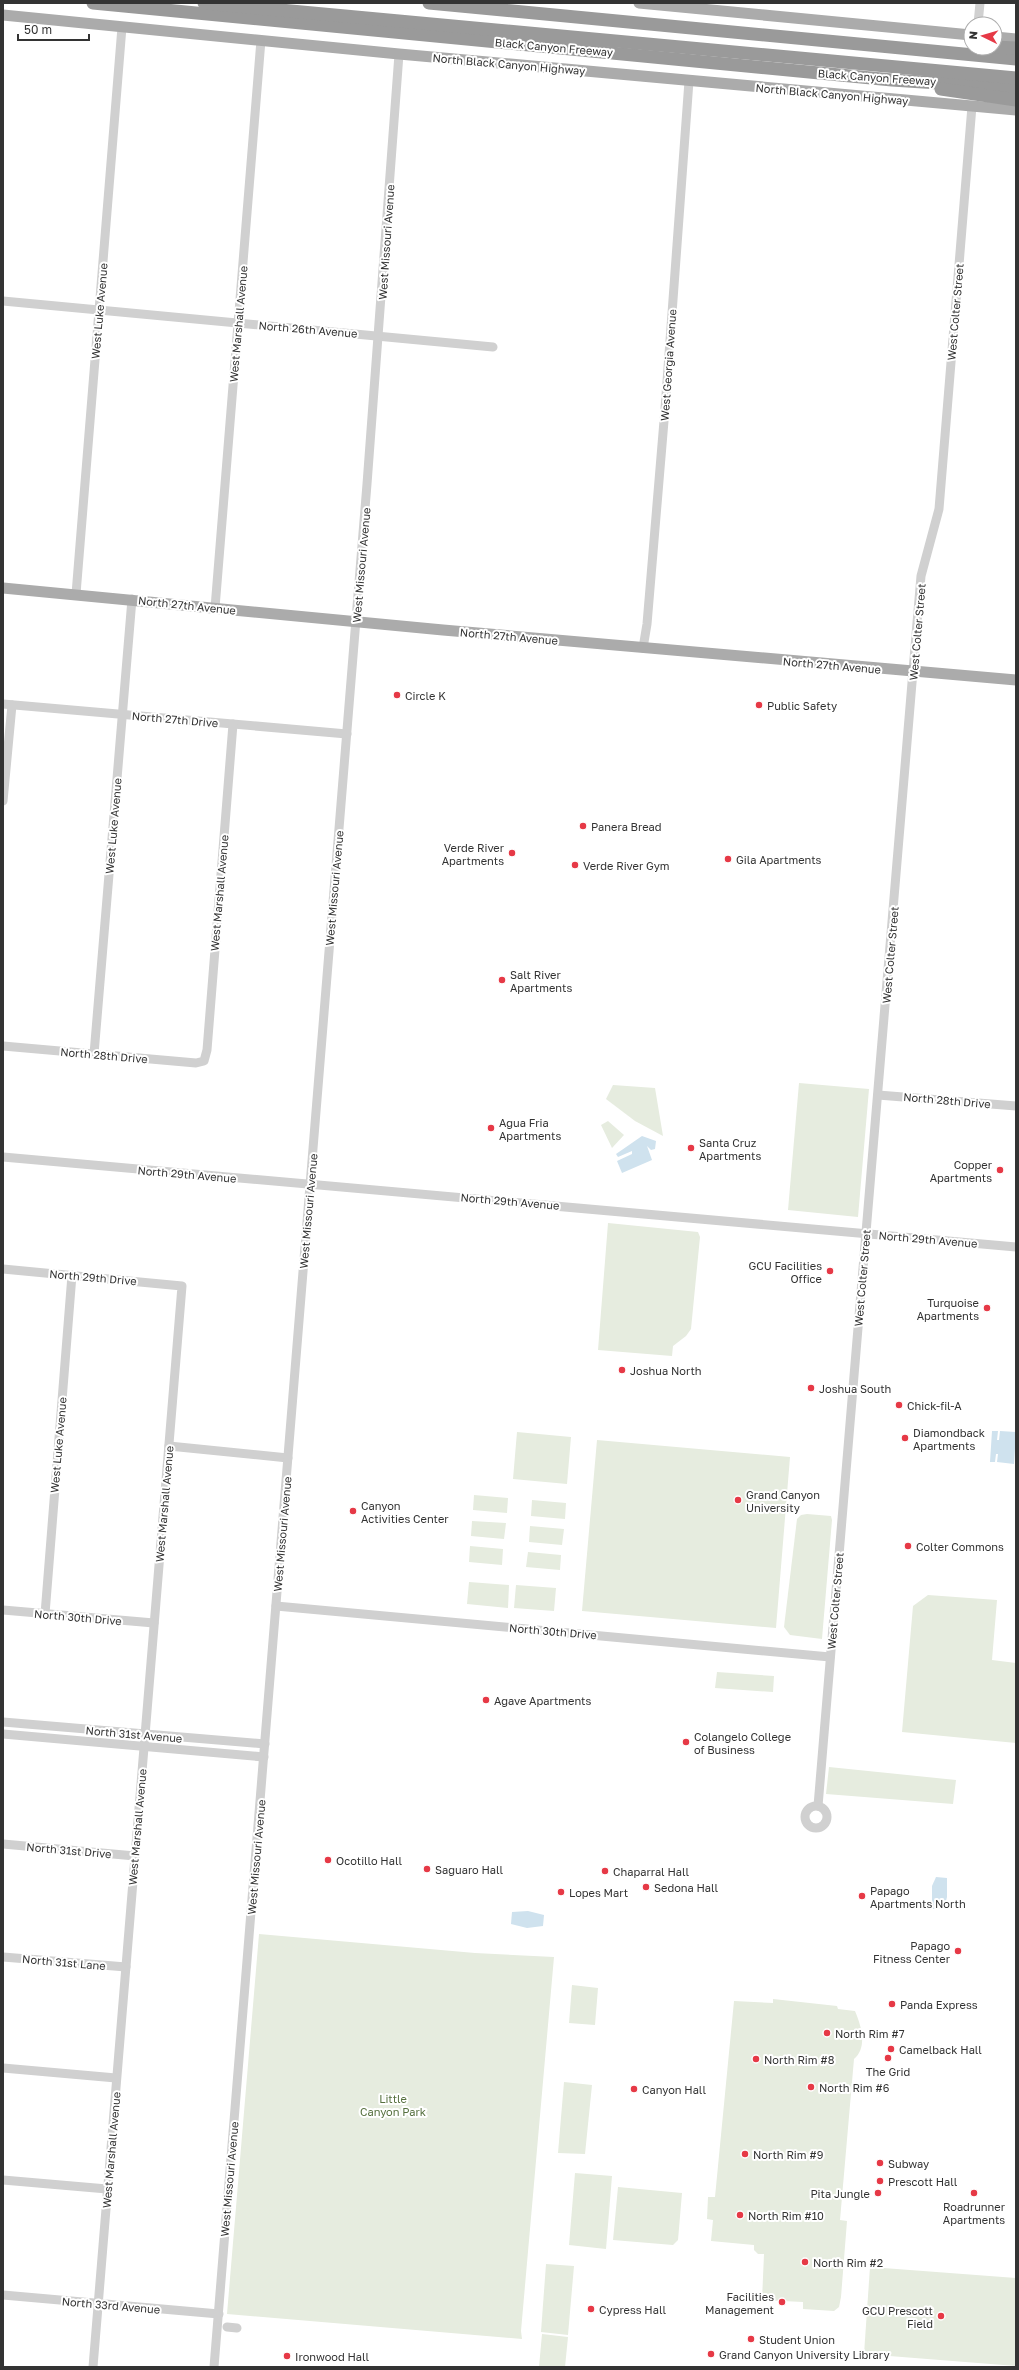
<svg xmlns="http://www.w3.org/2000/svg" width="1019" height="2370" font-family="'Golos Text',sans-serif">
	<style>
		.green { fill: #e6ecdf }
		.water { fill: #cfe2ee }
		.lines { fill: none; stroke-linecap: round; stroke-linejoin: round }
		.minor { stroke: #d0d0d0; stroke-width: 9 }
		.major { stroke: #ababab; stroke-width: 11 }
		.highway { stroke: #9a9a9a; stroke-width: 13 }
		.poi-dot { fill: #e63946; stroke: #fff; stroke-width: 1.5 }
		.labels { text-anchor: middle; dominant-baseline: central; stroke-width: 4; stroke-linejoin: round; paint-order: stroke }
		.street-label { font-size: 11px; fill: #333; stroke: #fff }
		.poi-label { font-size: 11px; fill: #333; stroke: #fff; text-anchor: start }
		.park-label { font-size: 11px; fill: #56703f; stroke: #fff }
	</style>
	<rect width="100%" height="100%" fill="#fff"/>
	<!-- green -->
	<g class="green">
		<polygon points="799,1083 869,1089 858,1217 788,1210"/>
		<polygon points="613,1085 655,1088 663,1136 635,1121 606,1099"/>
		<polygon points="608,1121 624,1135 612,1148 601,1125"/>
		<polygon points="608,1223 698,1232 700,1237 691,1329 686,1336 673,1346 672,1356 598,1350"/>
		<polygon points="517,1432 571,1437 567,1484 513,1479"/>
		<polygon points="597,1440 790,1457 776,1628 582,1611"/>
		<polygon points="474,1495 508,1498 507,1513 473,1510"/>
		<polygon points="532,1500 566,1503 565,1519 531,1516"/>
		<polygon points="807,1514 831,1516 832,1520 822,1639 790,1635 784,1627 797,1519 801,1515"/>
		<polygon points="472,1521 506,1523 504,1539 471,1536"/>
		<polygon points="530,1526 564,1529 562,1545 529,1542"/>
		<polygon points="470,1546 503,1549 502,1565 469,1562"/>
		<polygon points="528,1552 561,1555 560,1570 526,1567"/>
		<polygon points="469,1582 509,1585 508,1608 467,1604"/>
		<polygon points="516,1585 556,1588 554,1611 514,1608"/>
		<polygon points="928,1595 997,1600 992,1660 1016,1663 1016,1743 902,1732 913,1606"/>
		<polygon points="717,1672 774,1676 773,1692 715,1688"/>
		<polygon points="829,1767 956,1780 953,1804 826,1794"/>
		<polygon points="259,1934 475,1953 554,1957 521,2331 522,2339 227,2314"/>
		<polygon points="572,1985 598,1988 595,2025 569,2023"/>
		<path d="M 773,1999 L 837,2006 L 838,2009 L 855,2011 C 861,2025 868,2047 854,2059 L 840,2220 L 847,2221 L 841,2297 L 839,2307 L 834,2311 L 803,2309 L 803,2302 L 762,2300 L 764,2254 L 758,2254 L 754,2250 L 754,2245 L 711,2241 L 713,2220 L 707,2219 L 708,2197 L 715,2197 L 734,2001 L 773,2003 Z"/>
		<polygon points="564,2082 592,2085 585,2154 558,2153"/>
		<polygon points="575,2173 612,2176 606,2249 569,2245"/>
		<polygon points="618,2187 682,2193 678,2240 673,2245 613,2240"/>
		<polygon points="546,2264 574,2266 568,2335 541,2332"/>
		<polygon points="870,2267 1016,2278 1016,2366 864,2354"/>
		<polygon points="542,2334 568,2337 565,2367 539,2367"/>
	</g>
	<!-- water -->
	<g class="water">
		<polygon points="642,1136 656,1141 655,1149 651,1150 647,1146 652,1160 622,1173 617,1161 632,1154 632,1151 618,1157 616,1154"/>
		<polygon points="992,1431 998,1431 997,1440 999,1440 1000,1431 1016,1432 1014,1464 997,1462 998,1454 996,1454 995,1462 990,1462"/>
		<polygon points="936,1877 947,1878 947,1897 944,1909 933,1909 932,1906 932,1886"/>
		<polygon points="528,1911 544,1915 543,1926 527,1928 511,1924 512,1912"/>
	</g>
	<g class="lines">
		<!-- minor -->
		<g class="minor">
			<polyline points="978,24 980,3"/>
			<polyline points="3,301 493,347"/>
			<polyline points="76,594 122,27"/>
			<polyline points="215,608 261,40"/>
			<polyline points="643,648 647,624 665,409 689,81"/>
			<polyline points="3,704 347,734"/>
			<polyline points="3,801 12,705"/>
			<polyline points="3,1046 196,1063 204,1061 207,1050 233,724"/>
			<polyline points="94,1054 132,599"/>
			<polyline points="878,1095 1016,1106"/>
			<polyline points="3,1157 1016,1247"/>
			<polyline points="3,1269 182,1286 93,2367"/>
			<polyline points="169,1446 288,1458"/>
			<polyline points="276,1606 830,1657"/>
			<polyline points="3,1610 154,1623"/>
			<polyline points="45,1614 72,1275"/>
			<polyline points="3,1722 265,1744"/>
			<polyline points="3,1734 264,1757"/>
			<polyline points="818,1806 917,623 921,576 939,509 972,106"/>
			<circle cx="816" cy="1817" r="11"/>
			<polyline points="3,1844 135,1856"/>
			<polyline points="3,1957 126,1967"/>
			<polyline points="3,2068 116,2078"/>
			<polyline points="3,2180 107,2189"/>
			<polyline points="3,2295 219,2314"/>
			<polyline points="227,2327 237,2328"/>
			<polyline points="214,2367 367,484 399,54"/>
		</g>
		<!-- major -->
		<g class="major">
			<polyline points="639,3 971,35"/>
			<polyline points="3,15 399,54 1016,110"/>
			<polyline points="995,37 1016,39"/>
			<polyline points="3,588 443,630 1016,680"/>
		</g>
		<!-- highway -->
		<g class="highway">
			<polyline points="93,3 892,80 1016,88"/>
			<polyline points="204,3 1016,78"/>
			<polyline points="429,3 1016,59"/>
			<polyline points="995,47 1016,48"/>
			<polyline points="941,89 1016,100"/>
		</g>
	</g>
	<!-- markers -->
	<g class="poi-dot">
		<circle cx="397" cy="695" r="4"/>
		<circle cx="759" cy="705" r="4"/>
		<circle cx="583" cy="826" r="4"/>
		<circle cx="512" cy="853" r="4"/>
		<circle cx="728" cy="859" r="4"/>
		<circle cx="575" cy="865" r="4"/>
		<circle cx="502" cy="980" r="4"/>
		<circle cx="491" cy="1128" r="4"/>
		<circle cx="691" cy="1148" r="4"/>
		<circle cx="1000" cy="1170" r="4"/>
		<circle cx="830" cy="1271" r="4"/>
		<circle cx="987" cy="1308" r="4"/>
		<circle cx="622" cy="1370" r="4"/>
		<circle cx="811" cy="1388" r="4"/>
		<circle cx="899" cy="1405" r="4"/>
		<circle cx="905" cy="1438" r="4"/>
		<circle cx="738" cy="1500" r="4"/>
		<circle cx="353" cy="1511" r="4"/>
		<circle cx="908" cy="1546" r="4"/>
		<circle cx="486" cy="1700" r="4"/>
		<circle cx="686" cy="1742" r="4"/>
		<circle cx="328" cy="1860" r="4"/>
		<circle cx="427" cy="1869" r="4"/>
		<circle cx="605" cy="1871" r="4"/>
		<circle cx="646" cy="1887" r="4"/>
		<circle cx="561" cy="1892" r="4"/>
		<circle cx="862" cy="1896" r="4"/>
		<circle cx="958" cy="1951" r="4"/>
		<circle cx="892" cy="2004" r="4"/>
		<circle cx="827" cy="2033" r="4"/>
		<circle cx="891" cy="2049" r="4"/>
		<circle cx="888" cy="2058" r="4"/>
		<circle cx="756" cy="2059" r="4"/>
		<circle cx="811" cy="2087" r="4"/>
		<circle cx="634" cy="2089" r="4"/>
		<circle cx="745" cy="2154" r="4"/>
		<circle cx="880" cy="2163" r="4"/>
		<circle cx="880" cy="2181" r="4"/>
		<circle cx="878" cy="2193" r="4"/>
		<circle cx="974" cy="2193" r="4"/>
		<circle cx="740" cy="2215" r="4"/>
		<circle cx="805" cy="2262" r="4"/>
		<circle cx="782" cy="2302" r="4"/>
		<circle cx="591" cy="2309" r="4"/>
		<circle cx="941" cy="2316" r="4"/>
		<circle cx="751" cy="2339" r="4"/>
		<circle cx="711" cy="2354" r="4"/>
		<circle cx="287" cy="2356" r="4"/>
	</g>
	<g class="labels">
		<!-- street labels -->
		<g class="street-label">
			<text transform="translate(554 47) rotate(5)">Black Canyon Freeway</text>
			<text transform="translate(509 64) rotate(5)">North Black Canyon Highway</text>
			<text transform="translate(877 77) rotate(4)">Black Canyon Freeway</text>
			<text transform="translate(832 94) rotate(5)">North Black Canyon Highway</text>
			<text transform="translate(386 242) rotate(-86)">West Missouri Avenue</text>
			<text transform="translate(99 311) rotate(-85)">West Luke Avenue</text>
			<text transform="translate(955 312) rotate(-85)">West Colter Street</text>
			<text transform="translate(238 324) rotate(-85)">West Marshall Avenue</text>
			<text transform="translate(308 329) rotate(5)">North 26th Avenue</text>
			<text transform="translate(668 365) rotate(-86)">West Georgia Avenue</text>
			<text transform="translate(361 565) rotate(-85)">West Missouri Avenue</text>
			<text transform="translate(187 605) rotate(6)">North 27th Avenue</text>
			<text transform="translate(917 632) rotate(-85)">West Colter Street</text>
			<text transform="translate(509 636) rotate(5)">North 27th Avenue</text>
			<text transform="translate(832 665) rotate(5)">North 27th Avenue</text>
			<text transform="translate(175 719) rotate(5)">North 27th Drive</text>
			<text transform="translate(113 826) rotate(-85)">West Luke Avenue</text>
			<text transform="translate(334 888) rotate(-85)">West Missouri Avenue</text>
			<text transform="translate(219 893) rotate(-85)">West Marshall Avenue</text>
			<text transform="translate(890 955) rotate(-85)">West Colter Street</text>
			<text transform="translate(104 1055) rotate(5)">North 28th Drive</text>
			<text transform="translate(947 1100) rotate(5)">North 28th Drive</text>
			<text transform="translate(187 1174) rotate(5)">North 29th Avenue</text>
			<text transform="translate(510 1201) rotate(5)">North 29th Avenue</text>
			<text transform="translate(308 1211) rotate(-85)">West Missouri Avenue</text>
			<text transform="translate(928 1239) rotate(5)">North 29th Avenue</text>
			<text transform="translate(93 1277) rotate(5)">North 29th Drive</text>
			<text transform="translate(862 1278) rotate(-85)">West Colter Street</text>
			<text transform="translate(58 1445) rotate(-85)">West Luke Avenue</text>
			<text transform="translate(164 1504) rotate(-85)">West Marshall Avenue</text>
			<text transform="translate(282 1534) rotate(-85)">West Missouri Avenue</text>
			<text transform="translate(835 1601) rotate(-85)">West Colter Street</text>
			<text transform="translate(78 1617) rotate(5)">North 30th Drive</text>
			<text transform="translate(553 1631) rotate(5)">North 30th Drive</text>
			<text transform="translate(134 1734) rotate(5)">North 31st Avenue</text>
			<text transform="translate(137 1827) rotate(-85)">West Marshall Avenue</text>
			<text transform="translate(69 1850) rotate(5)">North 31st Drive</text>
			<text transform="translate(256 1857) rotate(-85)">West Missouri Avenue</text>
			<text transform="translate(64 1962) rotate(5)">North 31st Lane</text>
			<text transform="translate(111 2150) rotate(-85)">West Marshall Avenue</text>
			<text transform="translate(229 2179) rotate(-85)">West Missouri Avenue</text>
			<text transform="translate(111 2305) rotate(5)">North 33rd Avenue</text>
		</g>
		<!-- poi labels -->
		<g class="poi-label">
			<text x="405" y="695">Circle K</text>
			<text x="767" y="705">Public Safety</text>
			<text x="591" y="826">Panera Bread</text>
			<text x="504" y="847" text-anchor="end">Verde River<tspan x="504" dy="13">Apartments</tspan></text>
			<text x="736" y="859">Gila Apartments</text>
			<text x="583" y="865">Verde River Gym</text>
			<text x="510" y="974">Salt River<tspan x="510" dy="13">Apartments</tspan></text>
			<text x="499" y="1122">Agua Fria<tspan x="499" dy="13">Apartments</tspan></text>
			<text x="699" y="1142">Santa Cruz<tspan x="699" dy="13">Apartments</tspan></text>
			<text x="992" y="1164" text-anchor="end">Copper<tspan x="992" dy="13">Apartments</tspan></text>
			<text x="822" y="1265" text-anchor="end">GCU Facilities<tspan x="822" dy="13">Office</tspan></text>
			<text x="979" y="1302" text-anchor="end">Turquoise<tspan x="979" dy="13">Apartments</tspan></text>
			<text x="630" y="1370">Joshua North</text>
			<text x="819" y="1388">Joshua South</text>
			<text x="907" y="1405">Chick-fil-A</text>
			<text x="913" y="1432">Diamondback<tspan x="913" dy="13">Apartments</tspan></text>
			<text x="746" y="1494">Grand Canyon<tspan x="746" dy="13">University</tspan></text>
			<text x="361" y="1505">Canyon<tspan x="361" dy="13">Activities Center</tspan></text>
			<text x="916" y="1546">Colter Commons</text>
			<text x="494" y="1700">Agave Apartments</text>
			<text x="694" y="1736">Colangelo College<tspan x="694" dy="13">of Business</tspan></text>
			<text x="336" y="1860">Ocotillo Hall</text>
			<text x="435" y="1869">Saguaro Hall</text>
			<text x="613" y="1871">Chaparral Hall</text>
			<text x="654" y="1887">Sedona Hall</text>
			<text x="870" y="1890">Papago<tspan x="870" dy="13">Apartments North</tspan></text>
			<text x="569" y="1892">Lopes Mart</text>
			<text x="950" y="1945" text-anchor="end">Papago<tspan x="950" dy="13">Fitness Center</tspan></text>
			<text x="900" y="2004">Panda Express</text>
			<text x="835" y="2033">North Rim #7</text>
			<text x="899" y="2049">Camelback Hall</text>
			<text x="764" y="2059">North Rim #8</text>
			<text x="888" y="2071" text-anchor="middle">The Grid</text>
			<text x="819" y="2087">North Rim #6</text>
			<text x="642" y="2089">Canyon Hall</text>
			<text x="753" y="2154">North Rim #9</text>
			<text x="888" y="2163">Subway</text>
			<text x="888" y="2181">Prescott Hall</text>
			<text x="870" y="2193" text-anchor="end">Pita Jungle</text>
			<text x="974" y="2206" text-anchor="middle">Roadrunner<tspan x="974" dy="13">Apartments</tspan></text>
			<text x="748" y="2215">North Rim #10</text>
			<text x="813" y="2262">North Rim #2</text>
			<text x="774" y="2296" text-anchor="end">Facilities<tspan x="774" dy="13">Management</tspan></text>
			<text x="599" y="2309">Cypress Hall</text>
			<text x="933" y="2310" text-anchor="end">GCU Prescott<tspan x="933" dy="13">Field</tspan></text>
			<text x="759" y="2339">Student Union</text>
			<text x="719" y="2354">Grand Canyon University Library</text>
			<text x="295" y="2356">Ironwood Hall</text>
		</g>
		<!-- park labels -->
		<g class="park-label">
			<text x="393" y="2098">Little<tspan x="393" dy="13">Canyon Park</tspan></text>
		</g>
	</g>
	<!-- border -->
	<rect width="1019" height="2370" fill="none" stroke="#333333" stroke-width="8"/>
	<!-- north arrow -->
	<g transform="translate(983 36) rotate(275)"><circle r="19" fill="#ffffff" stroke="#adadad"/>
	<path d="M0-3L7 15L0 10L-7 15Z" fill="#e63946"/>
	<text y="-6" font-size="11" font-weight="bold" text-anchor="middle" fill="#333333">N</text>
	</g>
	<!-- scale -->
	<path d="M18 34v6h71v-6" fill="none" stroke="#333333" stroke-width="2"/>
	<text x="24" y="34" font-size="12" fill="#333333" stroke="#ffffff" stroke-width="3" paint-order="stroke">50 m</text>
</svg>
